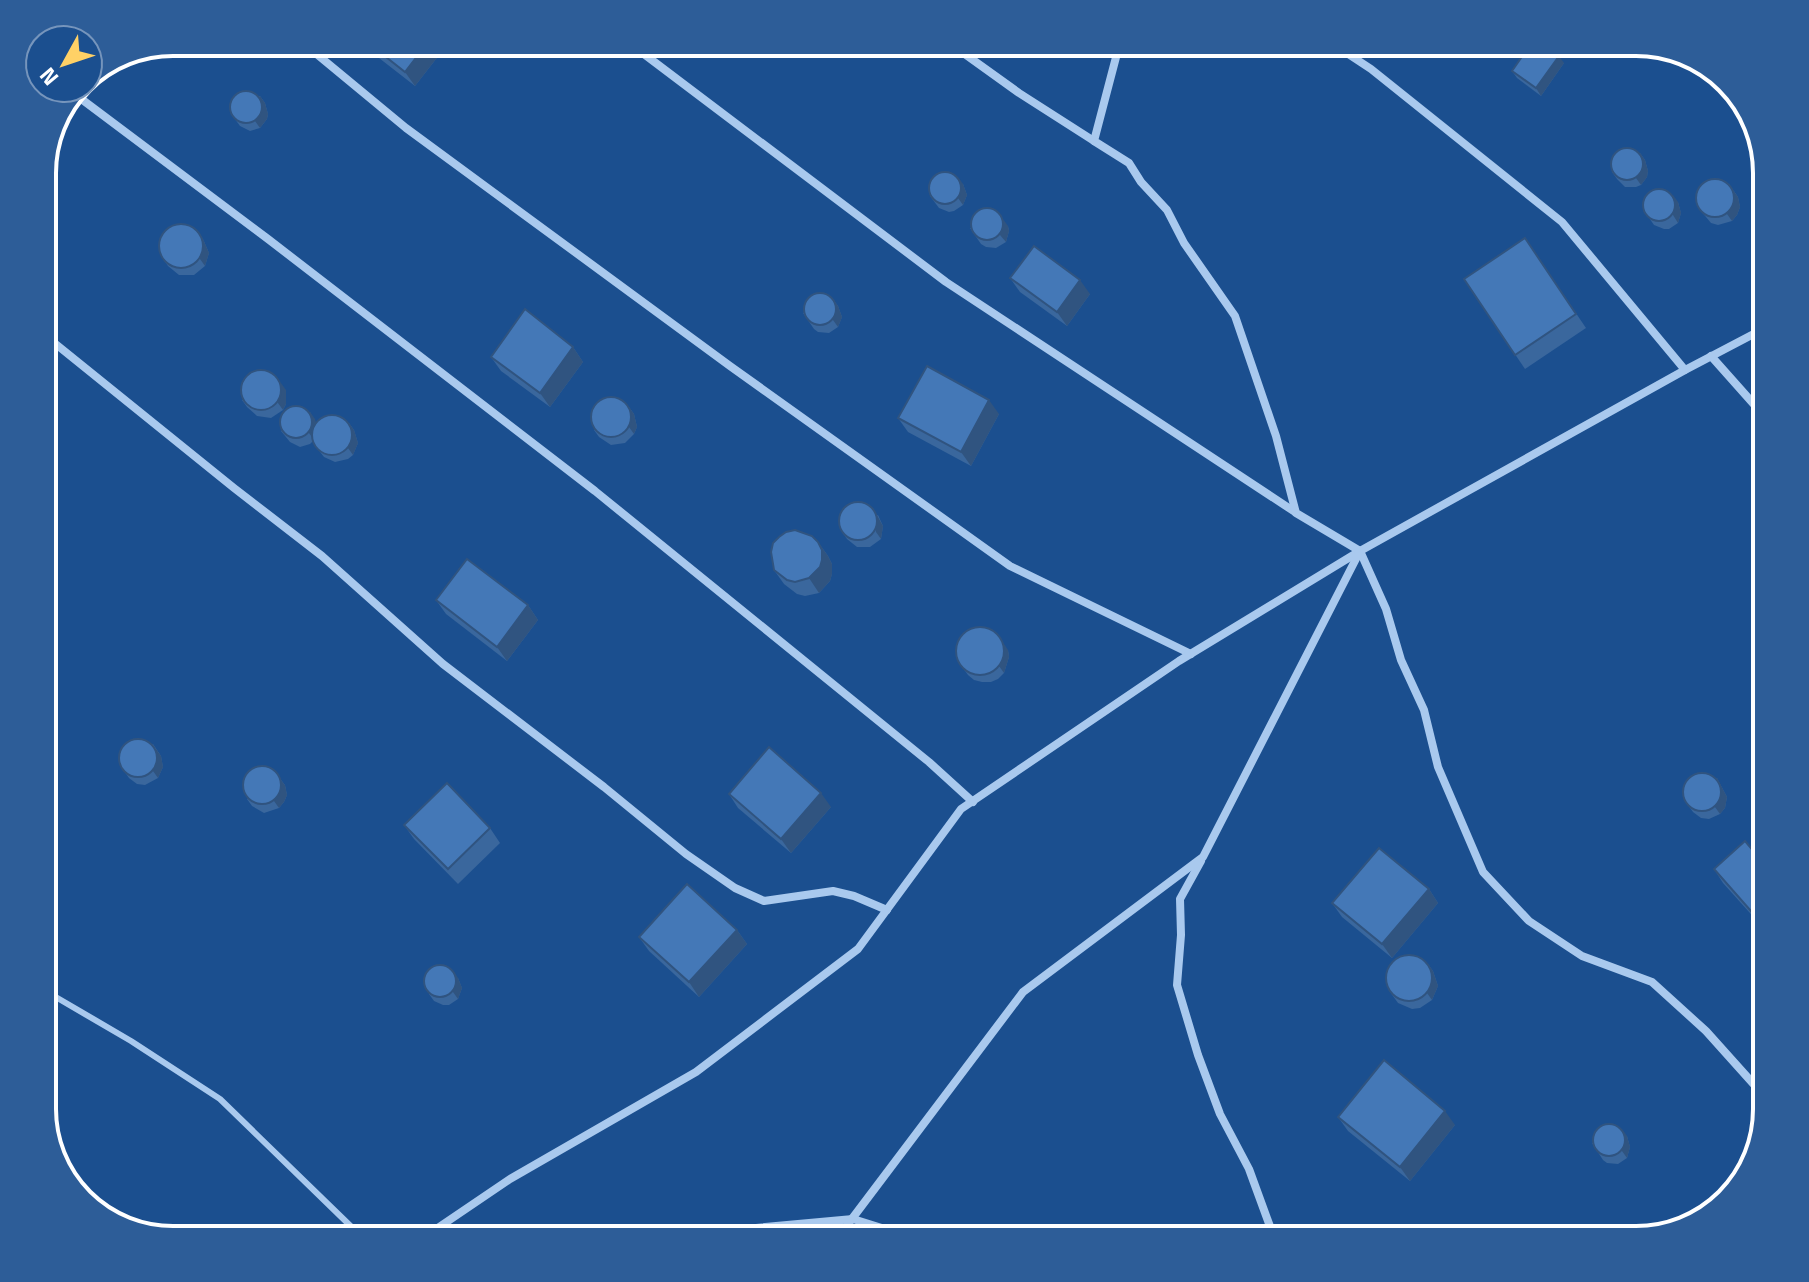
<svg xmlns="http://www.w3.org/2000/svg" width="1809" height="1282" font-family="'Titillium Web',sans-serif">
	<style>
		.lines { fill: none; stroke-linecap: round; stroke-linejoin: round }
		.lane { stroke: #a9c9ee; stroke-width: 6 }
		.street { stroke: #a9c9ee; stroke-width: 8 }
		.wall { fill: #3a679d }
		.shaded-wall { fill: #305480 }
		.building { fill: #4478b7; stroke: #305480; stroke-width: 2 }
		.rim { fill: none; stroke: #fff; stroke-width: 4 }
	</style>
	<rect width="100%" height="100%" fill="#1b4f8f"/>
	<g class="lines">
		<!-- lane -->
		<polyline class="lane" points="42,989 131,1041 220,1099 365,1240"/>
		<!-- street -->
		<g class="street">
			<polyline points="302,42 406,128 730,366 1010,566 1191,654"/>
			<polyline points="628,42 946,282 1295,512"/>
			<polyline points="948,42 1019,93 1094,141"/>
			<polyline points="1120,42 1094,141 1129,163 1141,182 1167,210 1184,243 1235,316 1276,436 1296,513 1360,551 1386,609 1401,660 1424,710 1438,767 1483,872 1529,921 1582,956 1652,982 1706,1031 1767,1099"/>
			<polyline points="1330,42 1371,69 1562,222 1685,370"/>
			<polyline points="76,95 268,239 595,491 929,762 973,802"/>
			<polyline points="42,333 234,488 322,556 443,664 604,787 686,854 735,888 764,901 833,891 854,896 887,910"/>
			<polyline points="1711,356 1767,419"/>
			<polyline points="1201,861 1180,899 1181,935 1177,985 1198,1055 1220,1114 1249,1169 1275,1240"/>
			<polyline points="420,1240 510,1179 696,1072 858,949 961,809 1179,661 1360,551 1685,370 1767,327"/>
			<polyline points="624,1240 853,1219 920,1240"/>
			<polyline points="836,1240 1023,992 1203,857 1360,551"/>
		</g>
	</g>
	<!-- wall -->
	<g class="wall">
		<polygon points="364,42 438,42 443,50 415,86 370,51"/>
		<polygon points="1564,63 1541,96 1517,78 1512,71"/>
		<polygon points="260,96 265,103 268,114 267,119 260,128 250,131 240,126 232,115"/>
		<polygon points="1640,153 1645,160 1648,171 1647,177 1641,185 1636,187 1625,187 1617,179 1612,172"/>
		<polygon points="963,184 967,195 963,205 954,211 949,212 939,208 930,196"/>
		<polygon points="1729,184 1738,197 1740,207 1737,215 1732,221 1718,225 1711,223 1701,211"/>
		<polygon points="1678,202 1681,213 1678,223 1669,229 1664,229 1654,225 1643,209"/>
		<polygon points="1008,226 1009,231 1006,242 996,248 986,247 981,244 970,228"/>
		<polygon points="198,231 203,239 209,253 205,266 194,275 179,275 168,266 163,259"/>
		<polygon points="1525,238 1586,328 1525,369 1464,279"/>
		<polygon points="1010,278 1090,294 1067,326 1020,292"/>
		<polygon points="833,299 838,306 842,317 838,327 829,333 818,332 814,329 803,313"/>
		<polygon points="573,347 583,362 550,407 501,371 491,357"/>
		<polygon points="286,390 286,404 283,410 271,418 257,416 247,407 242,400"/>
		<polygon points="629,407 634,414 637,427 634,434 625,443 611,445 599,437 594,430"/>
		<polygon points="310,412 316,423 349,423 354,430 358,443 353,455 348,459 335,462 324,457 314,444 314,440 310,444 300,447 290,442 281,431"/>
		<polygon points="999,414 971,466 908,432 898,418"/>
		<polygon points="878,515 883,526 881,539 870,547 857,547 847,539 842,532"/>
		<polygon points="818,542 828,556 832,564 832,574 830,581 819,593 805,596 797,594 784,584 774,570"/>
		<polygon points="436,600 528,605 538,620 507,661 446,614"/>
		<polygon points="1008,650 1009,657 1004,673 998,679 991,682 982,682 974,680 968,675 963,668"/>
		<polygon points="153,744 161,756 163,767 158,778 145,785 137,784 129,778 120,765"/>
		<polygon points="275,772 285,785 287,795 284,802 279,808 264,813 252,806 247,799"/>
		<polygon points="1717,778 1727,797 1725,808 1720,814 1709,819 1701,818 1693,812 1688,805"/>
		<polygon points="729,794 831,807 791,853 738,808"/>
		<polygon points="404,825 490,828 500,843 458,884 414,839"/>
		<polygon points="1767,867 1767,932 1723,883 1714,869"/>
		<polygon points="1429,889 1438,903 1392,958 1342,917 1332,903"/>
		<polygon points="737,930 747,944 699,997 649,951 639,937"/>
		<polygon points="1428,964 1433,971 1438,986 1432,1000 1420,1008 1412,1009 1398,1003 1388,989"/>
		<polygon points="458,978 462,988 458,999 449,1005 443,1005 434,1001 429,994"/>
		<polygon points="1338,1117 1455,1125 1410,1181 1348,1131"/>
		<polygon points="1627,1136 1630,1147 1627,1158 1618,1164 1607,1163 1603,1160 1592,1143"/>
	</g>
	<!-- shaded-wall -->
	<g class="shaded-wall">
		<polygon points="428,42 438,42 443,50 415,86 405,72"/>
		<polygon points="1559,56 1564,63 1541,96 1536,88"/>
		<polygon points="260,96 265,103 268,114 267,119 260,128 255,121"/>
		<polygon points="1640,153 1645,160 1648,171 1647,177 1641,185 1636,178"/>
		<polygon points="958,177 963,184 967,195 963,205 958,198"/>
		<polygon points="1733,190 1738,197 1740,207 1737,215 1732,221 1727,214"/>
		<polygon points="1673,195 1678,202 1681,213 1678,223 1673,215"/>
		<polygon points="1003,219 1008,226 1009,231 1006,242 1000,235"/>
		<polygon points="198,231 203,239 209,253 205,266 200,259"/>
		<polygon points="1080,280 1090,294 1067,326 1057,312"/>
		<polygon points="833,299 838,306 842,317 838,327 833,320"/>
		<polygon points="573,347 583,362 550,407 540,393"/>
		<polygon points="281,383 286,390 286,404 283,410 278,403"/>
		<polygon points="989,400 999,414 971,466 961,452"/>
		<polygon points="629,407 634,414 637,427 634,434 629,427"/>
		<polygon points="310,412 315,419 318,430 314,440 309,433"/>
		<polygon points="349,423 354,430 358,443 353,455 348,448"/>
		<polygon points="873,508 883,526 881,539 876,532"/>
		<polygon points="818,542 828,556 832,564 832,574 830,581 819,593 809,578"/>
		<polygon points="528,605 538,620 507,661 497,647"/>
		<polygon points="999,636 1008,650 1009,657 1004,673 999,666"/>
		<polygon points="156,749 161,756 163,767 158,778 153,771"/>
		<polygon points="279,778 285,785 287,795 284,802 279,808 274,801"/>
		<polygon points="1717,778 1727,797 1725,808 1720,814 1715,807"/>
		<polygon points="821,793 831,807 791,853 781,839"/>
		<polygon points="1429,889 1438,903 1392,958 1382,944"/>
		<polygon points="737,930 747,944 699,997 689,982"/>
		<polygon points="1428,964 1433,971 1438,986 1432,1000 1427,993"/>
		<polygon points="453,970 458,978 462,988 458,999 453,992"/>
		<polygon points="1445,1111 1455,1125 1410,1181 1400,1167"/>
		<polygon points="1622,1129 1627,1136 1630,1147 1627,1158 1622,1151"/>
	</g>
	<!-- building -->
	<g class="building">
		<polygon points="367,42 428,42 405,72"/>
		<polygon points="1532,42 1539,42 1559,56 1536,88 1512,71"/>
		<circle cx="246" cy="107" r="16"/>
		<circle cx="1627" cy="164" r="16"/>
		<circle cx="945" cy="188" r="16"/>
		<circle cx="1715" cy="198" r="19"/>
		<circle cx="1659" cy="205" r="16"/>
		<circle cx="987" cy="224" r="16"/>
		<circle cx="181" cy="246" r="22"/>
		<polygon points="1525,238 1576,314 1515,355 1464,279"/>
		<polygon points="1034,246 1080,280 1057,312 1010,278"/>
		<circle cx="820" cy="309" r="16"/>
		<polygon points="525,309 573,347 540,393 491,357"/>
		<polygon points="927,366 989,400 961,452 898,418"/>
		<circle cx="261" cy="390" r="20"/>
		<circle cx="611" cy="417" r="20"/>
		<circle cx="296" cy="422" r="16"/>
		<circle cx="332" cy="435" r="20"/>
		<circle cx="858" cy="521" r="19"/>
		<polygon points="795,530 812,536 818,542 822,550 822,560 820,567 809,578 795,582 787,580 774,570 771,552 773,543 779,537 786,532"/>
		<polygon points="467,559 528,605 497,647 436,600"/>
		<circle cx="980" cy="651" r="24"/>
		<circle cx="138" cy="758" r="19"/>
		<polygon points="769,747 821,793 781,839 729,794"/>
		<circle cx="262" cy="785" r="19"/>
		<circle cx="1702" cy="792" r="19"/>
		<polygon points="447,783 490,828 448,869 404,825"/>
		<polygon points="1765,812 1767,812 1767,843 1758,836 1755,825 1760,815"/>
		<polygon points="1745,841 1767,867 1767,926 1765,927 1714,869"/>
		<polygon points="1379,848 1429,889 1382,944 1332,903"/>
		<polygon points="687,884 737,930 689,982 639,937"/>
		<circle cx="1409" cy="978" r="23"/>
		<circle cx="440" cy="981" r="16"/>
		<polygon points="1384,1060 1445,1111 1400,1167 1338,1117"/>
		<circle cx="1609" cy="1140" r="16"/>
	</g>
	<!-- crop -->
	<path d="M0 0H1809V1282H0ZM173 56H1636A117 117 0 0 1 1753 173V1109A117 117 0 0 1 1636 1226H173A117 117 0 0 1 56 1109V173A117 117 0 0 1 173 56Z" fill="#2d5d98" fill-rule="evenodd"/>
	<path class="rim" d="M173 56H1636A117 117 0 0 1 1753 173V1109A117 117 0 0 1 1636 1226H173A117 117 0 0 1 56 1109V173A117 117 0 0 1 173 56Z"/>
	<!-- north arrow -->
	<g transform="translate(64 64) rotate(230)"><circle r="38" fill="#1b4f8f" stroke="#7695bc" stroke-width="2"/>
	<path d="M0-6L14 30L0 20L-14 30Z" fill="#ffd166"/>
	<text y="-12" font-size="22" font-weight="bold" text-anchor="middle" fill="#ffffff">N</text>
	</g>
</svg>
